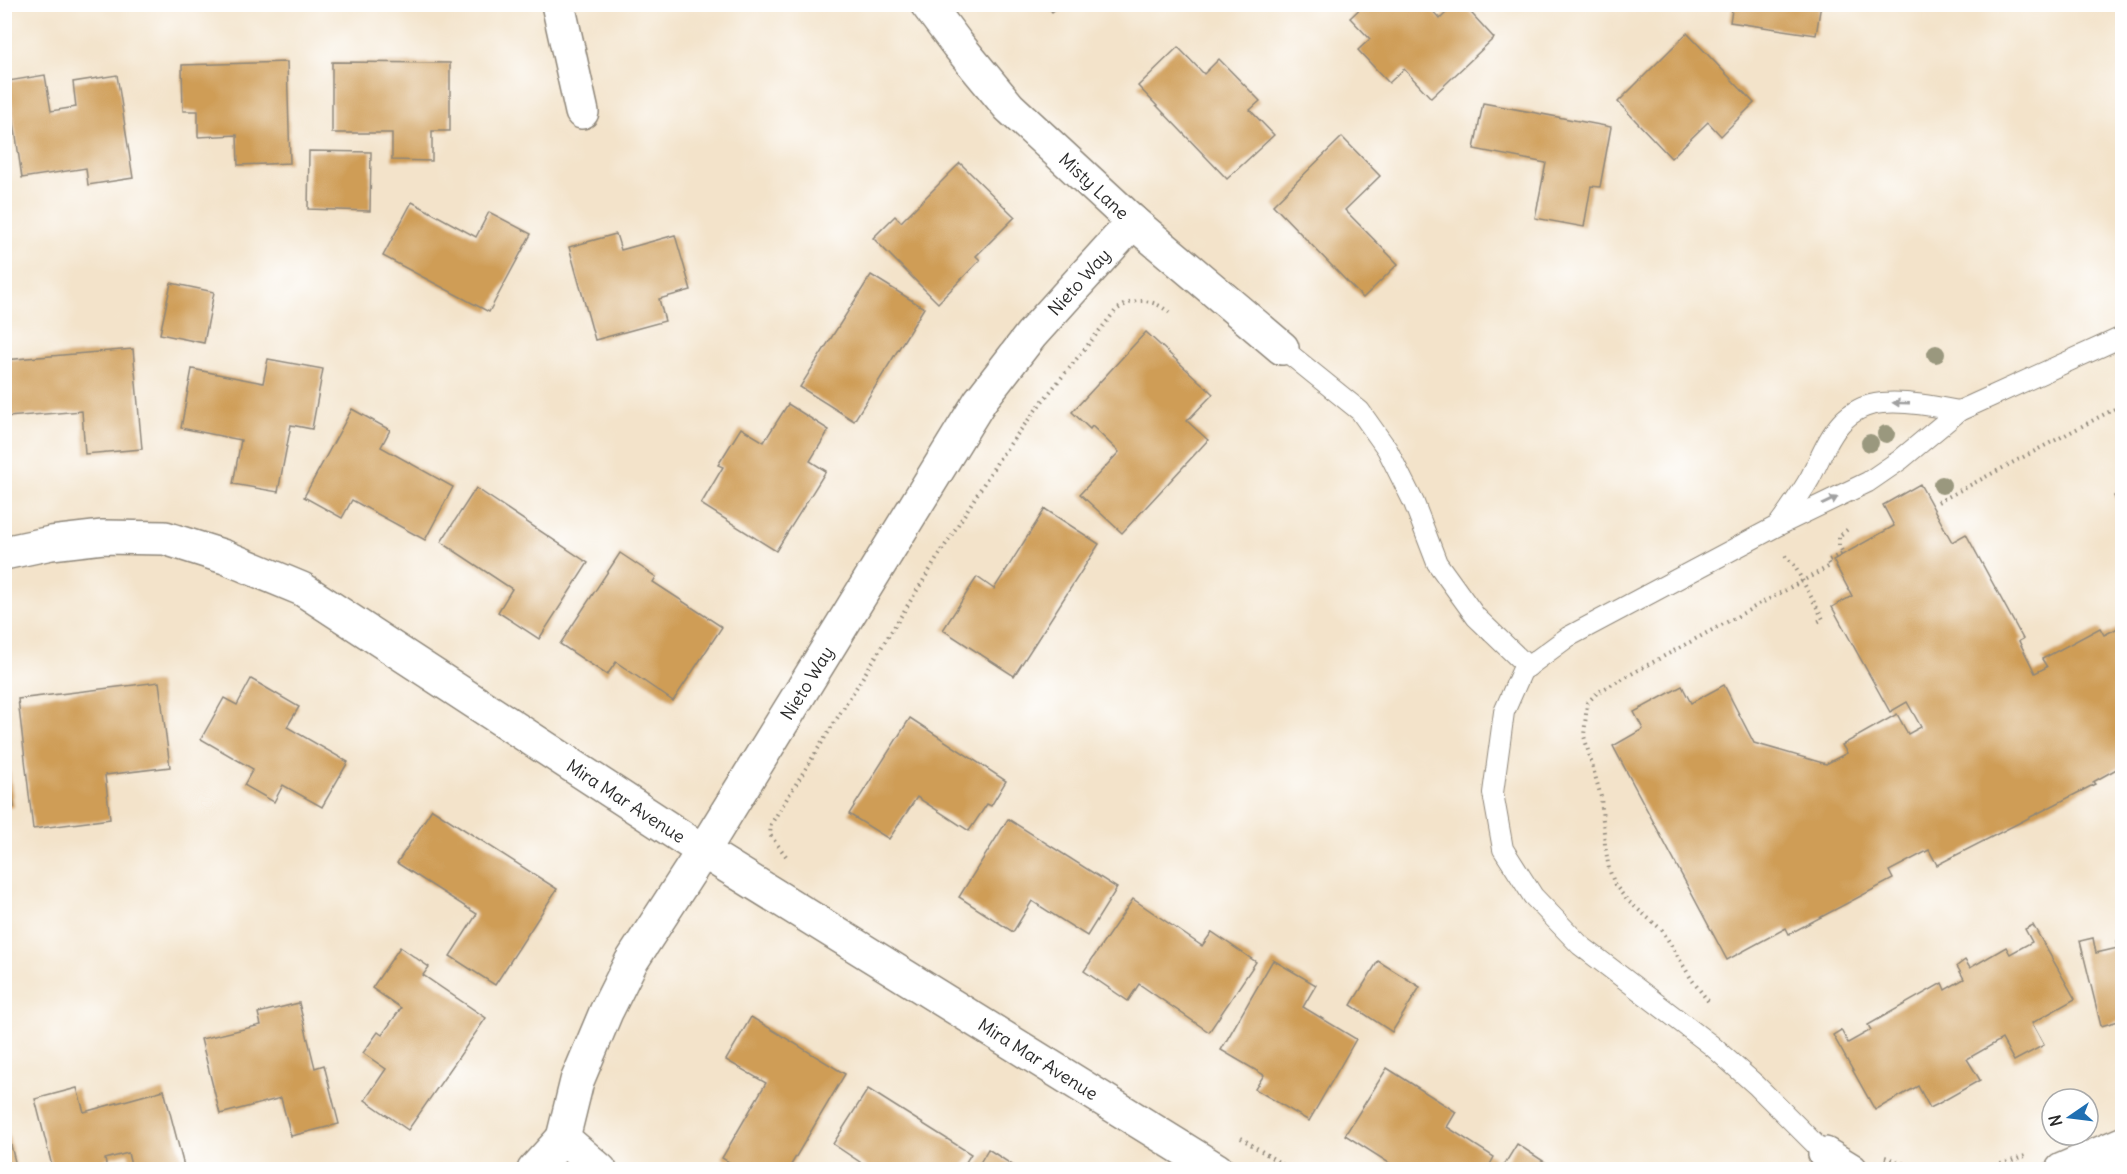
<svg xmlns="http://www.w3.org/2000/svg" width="2127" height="1174" font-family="Delius,sans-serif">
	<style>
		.building { fill: #cf9d57 }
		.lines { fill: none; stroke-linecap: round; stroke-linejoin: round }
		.lane-casing { stroke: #8f877a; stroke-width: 22 }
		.street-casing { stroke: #8f877a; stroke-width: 36 }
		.path { stroke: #8f877a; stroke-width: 4; stroke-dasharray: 1.5 4.5; stroke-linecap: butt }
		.lane { stroke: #fff; stroke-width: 20 }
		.street { stroke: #fff; stroke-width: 33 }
		.tree { fill: #9a987e }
		.oneway { fill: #a0a0a0 }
		.labels { text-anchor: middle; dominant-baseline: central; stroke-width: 5; stroke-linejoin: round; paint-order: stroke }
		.street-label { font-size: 18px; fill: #2b2b2b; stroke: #fff }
	</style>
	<rect width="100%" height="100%" fill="#fff"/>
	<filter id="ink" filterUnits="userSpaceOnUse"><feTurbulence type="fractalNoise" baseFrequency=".0167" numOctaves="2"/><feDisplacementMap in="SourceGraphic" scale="12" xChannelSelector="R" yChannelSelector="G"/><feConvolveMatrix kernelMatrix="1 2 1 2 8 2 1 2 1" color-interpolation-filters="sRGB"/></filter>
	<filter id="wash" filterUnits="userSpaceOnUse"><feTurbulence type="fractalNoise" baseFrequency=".008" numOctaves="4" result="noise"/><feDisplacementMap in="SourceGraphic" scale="24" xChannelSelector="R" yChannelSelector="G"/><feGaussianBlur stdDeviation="1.35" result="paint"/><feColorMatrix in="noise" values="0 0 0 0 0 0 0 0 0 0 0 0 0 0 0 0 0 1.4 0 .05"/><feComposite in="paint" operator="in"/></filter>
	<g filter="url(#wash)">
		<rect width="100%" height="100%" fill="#f3e3ca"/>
		<g id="blocks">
			<!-- building -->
			<g class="building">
				<polygon points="1046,4 1062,4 1052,12"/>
				<polygon points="1365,4 1431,4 1429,7 1440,19 1455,4 1463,4 1494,38 1431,98 1404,69 1389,83 1358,50 1370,39 1350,18"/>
				<polygon points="1733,4 1821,4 1816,35 1730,22"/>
				<polygon points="1687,33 1754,103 1721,136 1708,122 1671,158 1618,102"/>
				<polygon points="1178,47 1204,74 1219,59 1260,101 1250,110 1274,135 1227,179 1138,86"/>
				<polygon points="287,62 290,163 238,165 237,135 198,137 198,111 183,111 182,65"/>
				<polygon points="332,62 450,63 450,131 432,131 432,161 392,160 392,133 332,133"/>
				<polygon points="45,75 51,111 76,107 73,82 117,75 133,178 88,185 86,168 22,178 8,81"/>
				<polygon points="1483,103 1611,127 1600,187 1591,186 1584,227 1535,218 1546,163 1474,149"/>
				<polygon points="1342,137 1380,176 1345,210 1398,264 1363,298 1273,205"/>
				<polygon points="309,151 371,152 370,211 308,209"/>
				<polygon points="960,163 1015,217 976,256 980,260 938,303 873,238 895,216 901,222"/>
				<polygon points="412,202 476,237 489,212 531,234 489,312 383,256"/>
				<polygon points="616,234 621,250 675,235 691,290 659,299 665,321 595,340 569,247"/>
				<polygon points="871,275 924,308 854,421 800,387"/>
				<polygon points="171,283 214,292 204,343 160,334"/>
				<polygon points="1146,332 1213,394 1187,421 1208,440 1122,533 1080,494 1119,452 1092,426 1090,429 1072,412"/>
				<polygon points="133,349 142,449 85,454 82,411 7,417 4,360"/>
				<polygon points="268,359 323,369 312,429 291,425 278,492 233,484 241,440 181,428 192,369 263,383"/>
				<polygon points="788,404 829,430 810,461 826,471 776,551 701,504 723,467 718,465 741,428 764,442"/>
				<polygon points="352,409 390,430 381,447 453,487 425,540 352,500 342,518 304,497"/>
				<polygon points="1920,484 1952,542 1966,534 2023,639 2019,641 2035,673 2047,667 2042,659 2100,628 2104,635 2122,626 2122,766 2093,782 2095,784 1937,865 1929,850 1889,871 1893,879 1789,934 1786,928 1727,960 1613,746 1643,729 1634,712 1682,686 1691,703 1724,685 1754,743 1826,764 1847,753 1842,745 1897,714 1908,734 1921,727 1907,702 1890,712 1832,607 1852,596 1833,560 1894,526 1883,505"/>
				<polygon points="476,488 588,563 539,639 498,612 512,589 441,542"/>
				<polygon points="2122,491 2122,511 2114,496"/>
				<polygon points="1045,509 1099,544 1014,676 943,630 977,577 994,589"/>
				<polygon points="620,553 656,577 653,582 722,627 673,701 616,662 607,675 560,644"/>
				<polygon points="251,679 299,707 287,727 348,762 322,807 283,785 274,802 244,785 253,769 201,739 224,698 237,705"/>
				<polygon points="159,682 170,767 105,775 110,819 33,829 18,699"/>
				<polygon points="910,718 1006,781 991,806 987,804 969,831 917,797 889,839 849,814"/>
				<polygon points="4,739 6,739 14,807 4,808"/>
				<polygon points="432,809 557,889 495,985 450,956 477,914 397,863"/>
				<polygon points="1008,819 1117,888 1087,936 1032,901 1013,932 959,897"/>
				<polygon points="1133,899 1202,946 1212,932 1256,962 1209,1032 1139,984 1128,1001 1084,971"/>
				<polygon points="2033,925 2075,999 2032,1023 2044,1045 2014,1061 2002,1039 1967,1059 1980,1080 1936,1105 1930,1108 1918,1086 1875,1110 1833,1035 1841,1030 1848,1043 1871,1030 1868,1025 1942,983 1945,990 1964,979 1957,966 1965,960 1970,968 2006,947 2010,954 2032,942 2025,929"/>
				<polygon points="2093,938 2096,953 2118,948 2117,941 2122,939 2122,1020 2101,1026 2080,941"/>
				<polygon points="400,947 429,967 423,975 486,1018 408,1130 365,1100 386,1069 363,1053 378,1032 382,1035 401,1008 372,988"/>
				<polygon points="1273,960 1316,985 1303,1007 1356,1039 1309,1121 1255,1089 1264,1075 1221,1050"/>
				<polygon points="1378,961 1420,987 1392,1032 1351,1005"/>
				<polygon points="299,1003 315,1068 324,1065 339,1124 291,1136 281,1098 220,1114 201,1039 261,1025 258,1013"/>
				<polygon points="751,1017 845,1074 788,1170 742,1170 722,1158 766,1083 726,1060"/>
				<polygon points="1387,1068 1456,1112 1447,1127 1494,1157 1487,1170 1400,1170 1345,1135"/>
				<polygon points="77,1088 84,1112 164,1090 185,1170 132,1170 128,1153 105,1159 107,1170 53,1170 35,1099"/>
				<polygon points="868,1089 971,1154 961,1170 872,1170 833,1144"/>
				<polygon points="5,1121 17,1170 5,1170"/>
				<polygon points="1517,1144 1557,1170 1501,1170"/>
				<polygon points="988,1149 1020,1170 976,1170"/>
			</g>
		</g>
	</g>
	<g filter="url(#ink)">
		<use href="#blocks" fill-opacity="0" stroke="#8f877a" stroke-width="1.5"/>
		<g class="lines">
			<!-- lane casing -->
			<g class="lane-casing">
				<g id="lane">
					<polyline points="1282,348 1360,411 1387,449 1414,503 1437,563 1476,617 1528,667"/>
					<path d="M 1779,524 C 1790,509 1801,494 1810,478 C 1827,446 1837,407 1882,403 C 1907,401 1933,406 1959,411"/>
					<polyline points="1825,1154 1756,1085 1711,1045 1580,945 1533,896 1503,849 1493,793 1504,712 1522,671 1568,637 1777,526 1868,482 1900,460 1959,411 2122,337"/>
				</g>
			</g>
			<!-- street casing -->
			<g class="street-casing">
				<g id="street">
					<polyline points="558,4 582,112"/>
					<polyline points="927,4 957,44 1009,107 1133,222 1282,348"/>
					<polyline points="4,553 51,543 103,537 165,538 225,557 302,589 703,851 1217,1170"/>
					<polyline points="1825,1154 1851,1170"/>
					<polyline points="534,1170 563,1138"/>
					<polyline points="600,1170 563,1138 577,1081 606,1012 631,962 703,851 980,401 1031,335 1133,222"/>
					<polyline points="2062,1170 2122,1144"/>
				</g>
			</g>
			<!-- path -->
			<g class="path">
				<polyline points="1938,502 2122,405"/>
				<polyline points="1785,556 1793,563 1823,619 1817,622"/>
				<path d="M 786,856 L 770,835 L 771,824 L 1001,456 L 1041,403 L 1116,310 C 1135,297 1152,298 1170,313"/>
				<polyline points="1708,1001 1692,980 1662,930 1627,900 1615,885 1609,869 1605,845 1601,797 1584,736 1587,703 1598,692 1830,566 1827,561 1843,553 1839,545 1839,536 1848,529"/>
				<polyline points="1241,1138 1291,1170"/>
				<polyline points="1885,1157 1921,1170"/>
				<polyline points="1971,1170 2005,1163 2028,1155"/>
			</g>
			<!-- lane -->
			<use href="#lane" class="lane"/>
			<!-- street -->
			<use href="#street" class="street"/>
		</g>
		<!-- trees -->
		<g class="tree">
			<circle cx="1936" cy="354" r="9"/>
			<circle cx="1886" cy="434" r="9"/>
			<circle cx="1870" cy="443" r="9"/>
			<circle cx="1942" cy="485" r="9"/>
		</g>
		<!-- one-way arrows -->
		<defs><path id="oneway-solid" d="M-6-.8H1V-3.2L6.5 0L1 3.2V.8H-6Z" transform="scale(1.5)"/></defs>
		<g class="oneway">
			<use href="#oneway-solid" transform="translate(1901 403) rotate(-178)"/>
			<use href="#oneway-solid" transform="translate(1830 501) rotate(-26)"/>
		</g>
	</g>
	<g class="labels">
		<!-- street labels -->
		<g class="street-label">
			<text transform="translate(1094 186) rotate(43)">Misty Lane</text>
			<text transform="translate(1079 282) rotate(-48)">Nieto Way</text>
			<text transform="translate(807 683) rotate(-58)">Nieto Way</text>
			<text transform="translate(626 801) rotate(33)">Mira Mar Avenue</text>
			<text transform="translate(1038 1059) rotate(32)">Mira Mar Avenue</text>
		</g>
	</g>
	<!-- margin -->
	<rect width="2127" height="1174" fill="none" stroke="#fff" stroke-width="24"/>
	<!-- north arrow -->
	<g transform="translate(2070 1117) rotate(256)"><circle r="28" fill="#ffffff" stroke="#aaaaaa" stroke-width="1.5"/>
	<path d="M0-4.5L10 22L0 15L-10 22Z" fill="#1f6fb2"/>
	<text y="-9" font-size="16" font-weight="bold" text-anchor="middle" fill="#2b2b2b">N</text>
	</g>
</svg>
